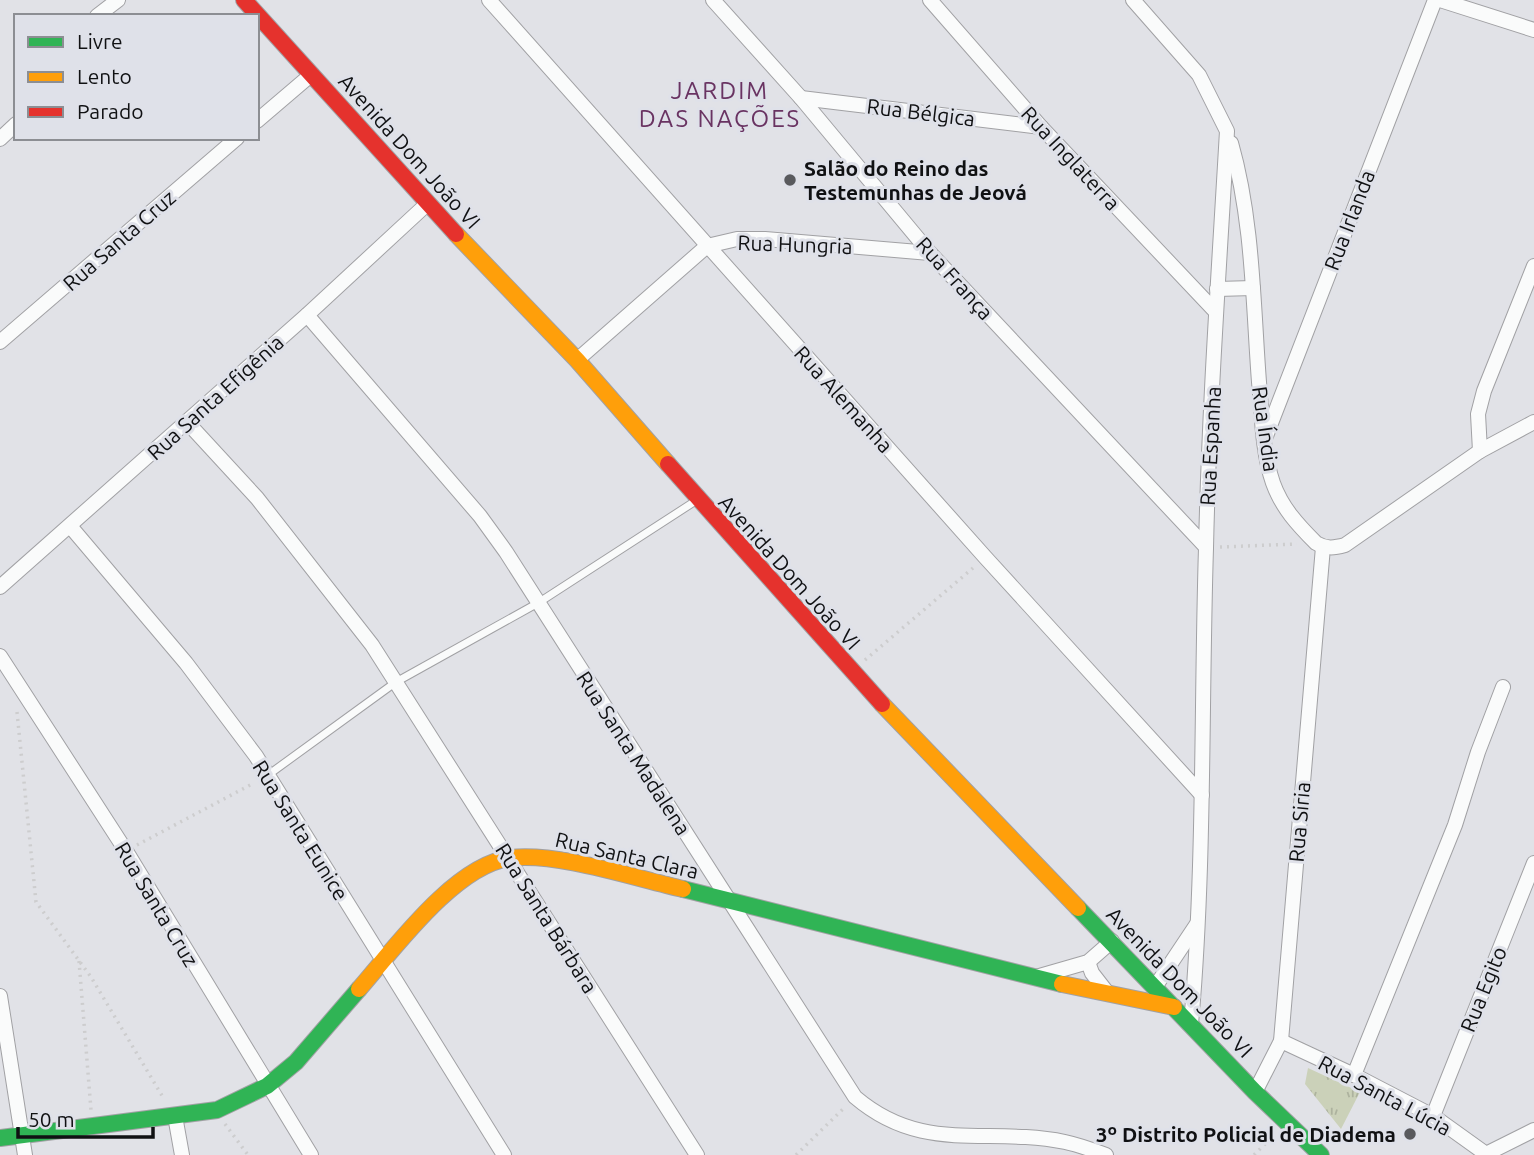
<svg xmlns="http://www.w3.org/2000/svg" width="1534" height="1155" font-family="Ubuntu,sans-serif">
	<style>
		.park { fill: url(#park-tufts) }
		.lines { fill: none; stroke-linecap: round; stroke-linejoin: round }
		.lane-casing { stroke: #a1a1a4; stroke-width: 9 }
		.street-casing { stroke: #a1a1a4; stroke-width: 16 }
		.fast-casing { stroke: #a1a1a4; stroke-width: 18 }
		.slow-casing { stroke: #a1a1a4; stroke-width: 18 }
		.jam-casing { stroke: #a1a1a4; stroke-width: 18 }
		.path { stroke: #cdcdce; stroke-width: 3.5; stroke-dasharray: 2 5; stroke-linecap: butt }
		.lane { stroke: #fafbfb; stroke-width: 7 }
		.street { stroke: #fafbfb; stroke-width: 14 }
		.fast { stroke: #30b455; stroke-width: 16 }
		.slow { stroke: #ff9f0a; stroke-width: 16 }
		.jam { stroke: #e5322d; stroke-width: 16 }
		.poi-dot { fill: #595a5d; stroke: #dfe1e9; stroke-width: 2.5 }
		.labels { text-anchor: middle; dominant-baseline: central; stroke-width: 6; stroke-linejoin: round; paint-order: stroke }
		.street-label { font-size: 21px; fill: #101113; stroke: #dfe1e9 }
		.poi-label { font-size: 21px; font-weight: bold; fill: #101113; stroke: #dfe1e9; text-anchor: start }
		.quarter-label { font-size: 24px; letter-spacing: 2px; fill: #693362; stroke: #dfe1e9 }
	</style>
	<defs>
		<pattern id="park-tufts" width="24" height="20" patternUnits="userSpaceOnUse" patternTransform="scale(1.75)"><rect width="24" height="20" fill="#cbd1b9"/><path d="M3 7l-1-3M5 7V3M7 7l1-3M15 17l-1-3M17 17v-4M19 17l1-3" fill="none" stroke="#adb29e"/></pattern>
	</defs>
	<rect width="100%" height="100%" fill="#e1e2e7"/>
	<!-- park -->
	<polygon class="park" points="1308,1068 1360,1092 1341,1129 1305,1084"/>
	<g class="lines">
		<!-- lane casing -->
		<g class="lane-casing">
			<polyline id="lane" points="268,775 396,682 538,603 697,500"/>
		</g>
		<!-- street casing -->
		<g class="street-casing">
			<g id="street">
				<polyline points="489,0 985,557 1202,795"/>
				<polyline points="713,0 801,98 930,253 1206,547"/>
				<polyline points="930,0 1041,127 1216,312"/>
				<path d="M 1133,0 L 1199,75 L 1227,131 C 1219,270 1209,409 1206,548 C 1201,707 1205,866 1191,1024"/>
				<polyline points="1440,0 1534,30"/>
				<polyline points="97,16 118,0"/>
				<polyline points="801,98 1041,127"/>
				<polyline points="257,121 312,74"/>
				<polyline points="0,139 16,124"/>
				<path d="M 1231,143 C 1253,220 1253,303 1259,382 C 1262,415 1262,451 1273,483 C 1282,508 1298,525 1316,543 C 1326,549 1334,548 1345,545 L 1480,451 L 1534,422"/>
				<polyline points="1217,289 1253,288"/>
				<path d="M 307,315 L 480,516 L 506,552 L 855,1097 C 923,1155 986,1126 1065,1142 C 1079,1145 1093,1150 1106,1155"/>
				<polyline points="0,342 237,138"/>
				<polyline points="577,360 707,246 737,239 765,239 930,253"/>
				<polyline points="187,422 257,498 372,645 697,1155"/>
				<polyline points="1266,436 1435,0"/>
				<polyline points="1480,451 1478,414 1484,391 1534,266"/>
				<polyline points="70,526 186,663 256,756 504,1155"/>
				<polyline points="0,587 307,315 427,204"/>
				<polyline points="0,656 126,851 311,1155"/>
				<polyline points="1088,962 1092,973 1106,991"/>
				<polyline points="1036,977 1088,962 1112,941"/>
				<polyline points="1155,987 1197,924"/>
				<polyline points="0,996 25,1155"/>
				<polyline points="1281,1041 1354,1075 1433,1116 1486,1154"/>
				<polyline points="1354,1075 1455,825 1478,752 1503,687"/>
				<polyline points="1255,1092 1281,1041 1323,547"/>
				<polyline points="175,1116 182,1155"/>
				<polyline points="1433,1116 1534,863"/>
				<polyline points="1486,1154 1534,1130"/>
			</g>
		</g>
		<!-- fast casing -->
		<g class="fast-casing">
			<g id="fast">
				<polyline points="683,889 1062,984"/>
				<polyline points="1078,908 1255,1092 1321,1155"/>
				<polyline points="0,1138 217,1110 267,1086 296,1062 359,989"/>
			</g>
		</g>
		<!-- slow casing -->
		<g class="slow-casing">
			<g id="slow">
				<polyline points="456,234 577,360 668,464"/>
				<polyline points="882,704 1078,908"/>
				<polyline points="1062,984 1174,1007"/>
				<path d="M 359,989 C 394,949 455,865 510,858 C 558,852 634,878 683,889"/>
			</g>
		</g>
		<!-- jam casing -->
		<g class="jam-casing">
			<g id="jam">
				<polyline points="244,0 456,234"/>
				<polyline points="668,464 882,704"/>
			</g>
		</g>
		<!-- path -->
		<g class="path">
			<polyline points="1220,547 1297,544"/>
			<polyline points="865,660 973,568"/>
			<polyline points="17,712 36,902 91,977 164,1099"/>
			<polyline points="137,845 254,783"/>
			<polyline points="79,961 91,1110"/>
			<polyline points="225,1124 248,1155"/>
			<polyline points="796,1155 844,1108"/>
			<polyline points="1254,1155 1274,1135"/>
		</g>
		<!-- lane -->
		<use href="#lane" class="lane"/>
		<!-- street -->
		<use href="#street" class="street"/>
		<!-- fast -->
		<use href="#fast" class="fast"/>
		<!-- slow -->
		<use href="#slow" class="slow"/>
		<!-- jam -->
		<use href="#jam" class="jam"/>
	</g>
	<!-- markers -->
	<g class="poi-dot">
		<circle cx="790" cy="180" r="7"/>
		<circle cx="1410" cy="1134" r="7"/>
	</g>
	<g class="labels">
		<!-- street labels -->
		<g class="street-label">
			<text transform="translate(921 112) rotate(7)">Rua Bélgica</text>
			<text transform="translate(410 151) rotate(48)">Avenida Dom João VI</text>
			<text transform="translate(1071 158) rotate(47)">Rua Inglaterra</text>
			<text transform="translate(1349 220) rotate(-69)">Rua Irlanda</text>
			<text transform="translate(119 240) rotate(-41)">Rua Santa Cruz</text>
			<text transform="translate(795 244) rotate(2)">Rua Hungria</text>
			<text transform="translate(955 278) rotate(48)">Rua França</text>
			<text transform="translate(215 397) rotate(-42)">Rua Santa Efigênia</text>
			<text transform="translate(844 399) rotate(48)">Rua Alemanha</text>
			<text transform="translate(1266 429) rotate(82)">Rua Índia</text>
			<text transform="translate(1210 446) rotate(-87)">Rua Espanha</text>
			<text transform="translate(790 572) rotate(48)">Avenida Dom João VI</text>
			<text transform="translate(634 753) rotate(57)">Rua Santa Madalena</text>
			<text transform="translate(1299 822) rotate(-85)">Rua Siria</text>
			<text transform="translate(301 830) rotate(58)">Rua Santa Eunice</text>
			<text transform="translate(627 855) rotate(13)">Rua Santa Clara</text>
			<text transform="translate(157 904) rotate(59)">Rua Santa Cruz</text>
			<text transform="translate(547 918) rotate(58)">Rua Santa Bárbara</text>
			<text transform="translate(1180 982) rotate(46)">Avenida Dom João VI</text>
			<text transform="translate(1483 989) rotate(-68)">Rua Egito</text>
			<text transform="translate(1385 1095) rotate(28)">Rua Santa Lúcia</text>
		</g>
		<!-- poi labels -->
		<g class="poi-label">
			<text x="804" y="168">Salão do Reino das<tspan x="804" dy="24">Testemunhas de Jeová</tspan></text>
			<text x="1396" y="1134" text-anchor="end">3º Distrito Policial de Diadema</text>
		</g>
		<!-- quarter labels -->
		<g class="quarter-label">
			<text x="720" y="90">JARDIM<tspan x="720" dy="28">DAS NAÇÕES</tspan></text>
		</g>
	</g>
	<!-- legend -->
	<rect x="14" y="14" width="245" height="126" fill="#dfe1e9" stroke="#8c8e93" stroke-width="2"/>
	<rect x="28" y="37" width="35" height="10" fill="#30b455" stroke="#8c8e93" stroke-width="2"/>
	<text x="77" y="49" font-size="21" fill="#101113">Livre</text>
	<rect x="28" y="72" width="35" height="10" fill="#ff9f0a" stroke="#8c8e93" stroke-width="2"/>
	<text x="77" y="84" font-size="21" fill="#101113">Lento</text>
	<rect x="28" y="107" width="35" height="10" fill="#e5322d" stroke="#8c8e93" stroke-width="2"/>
	<text x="77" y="119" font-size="21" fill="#101113">Parado</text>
	<!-- scale -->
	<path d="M18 1127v10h135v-10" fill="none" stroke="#101113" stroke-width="3.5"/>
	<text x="28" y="1127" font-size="21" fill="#101113" stroke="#dfe1e9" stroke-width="5" paint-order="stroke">50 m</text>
</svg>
